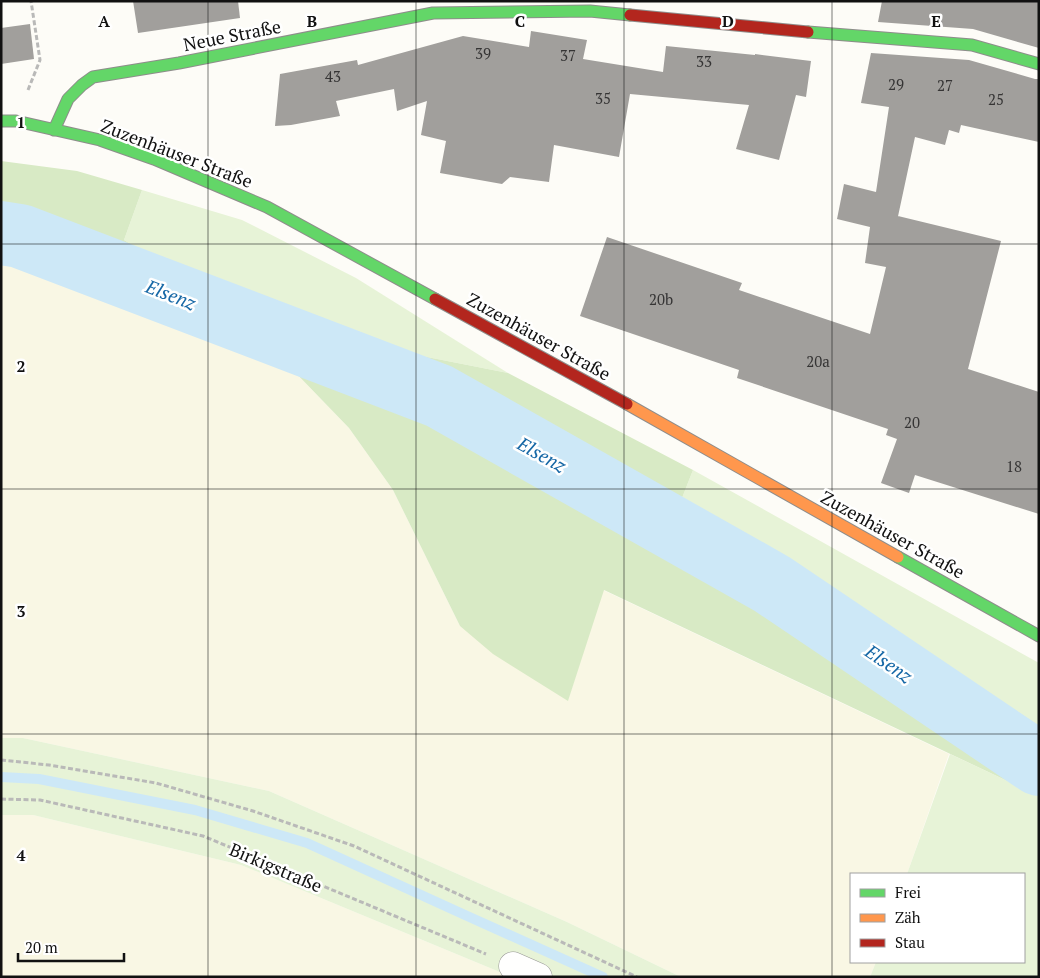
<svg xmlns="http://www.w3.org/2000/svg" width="1040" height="978" font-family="'PT Serif',serif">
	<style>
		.farmland { fill: #f9f7e4 }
		.green { fill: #e7f3d7 }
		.forest { fill: #d8eac5 }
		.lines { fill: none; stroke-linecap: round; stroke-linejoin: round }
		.stream { stroke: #cde8f7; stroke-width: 10 }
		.river { stroke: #cde8f7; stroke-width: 64 }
		.building { fill: #a19f9c }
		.street-casing { stroke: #979795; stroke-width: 29 }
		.fast-casing { stroke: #8e8d8b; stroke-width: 13 }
		.slow-casing { stroke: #8e8d8b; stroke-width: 13 }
		.jam-casing { stroke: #8e8d8b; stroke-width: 13 }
		.path { stroke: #b9b9b8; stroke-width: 3; stroke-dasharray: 5 2.5; stroke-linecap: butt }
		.street { stroke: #fffffe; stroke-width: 28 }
		.fast { stroke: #63d668; stroke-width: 11 }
		.slow { stroke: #ff974d; stroke-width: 11 }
		.jam { stroke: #b3261e; stroke-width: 11 }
		.grid { fill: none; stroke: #111; stroke-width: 1; stroke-opacity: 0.55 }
		.labels { text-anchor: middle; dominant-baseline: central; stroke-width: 5; stroke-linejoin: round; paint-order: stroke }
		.number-label { font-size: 15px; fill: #353434 }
		.street-label { font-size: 18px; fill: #111; stroke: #fff }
		.water-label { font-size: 19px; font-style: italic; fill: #1768a6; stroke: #fff }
		.grid-label { font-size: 16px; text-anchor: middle; font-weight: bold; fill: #111; stroke: #fff; stroke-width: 5; stroke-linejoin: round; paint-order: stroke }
	</style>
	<rect width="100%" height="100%" fill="#fdfcf7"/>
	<!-- farmland -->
	<g class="farmland">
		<polygon points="1,244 11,246 263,339 349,428 393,490 460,626 568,700 603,590 949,754 907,874 851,874 851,962 876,962 870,977 681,977 567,922 269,791 23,738 1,738"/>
		<polygon points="1,815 33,815 241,865 512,977 1,977"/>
	</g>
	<!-- green -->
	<g class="green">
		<polygon points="142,190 242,220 356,278 508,373 341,340 155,259 124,240"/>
		<polygon points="693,470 1039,663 1039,754 875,648 673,521"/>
		<polygon points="1,738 23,738 269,791 567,922 681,977 512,977 241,865 33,815 1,815"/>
		<polygon points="950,754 1039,796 1039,977 870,977 876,962 1024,962 1024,874 907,874"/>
	</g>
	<!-- forest -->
	<polygon class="forest" points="1,161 77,171 142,190 124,240 155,259 341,340 508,373 693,470 673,521 875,648 1039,754 1039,796 604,590 568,701 493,654 460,626 393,490 349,428 263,339 11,246 1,244"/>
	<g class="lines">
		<!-- stream -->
		<polyline class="stream" points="1,777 39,779 195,810 307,843 465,915 603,977"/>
		<!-- river -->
		<polyline class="river" points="1,233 20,236 439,396 772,584 1039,764"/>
	</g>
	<!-- building -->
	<g class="building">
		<polygon points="133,1 238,1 240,18 138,33"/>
		<polygon points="882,1 1039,1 1039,48 973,29 878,22"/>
		<polygon points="30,24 34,59 1,64 1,28"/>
		<polygon points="531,31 587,40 583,59 663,72 666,46 755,55 755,54 811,61 806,97 796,95 779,160 736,149 749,105 630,94 619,157 554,145 549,182 510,177 502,184 440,173 446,141 421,135 427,101 397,111 394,89 336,101 340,116 291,125 275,126 280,74 357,60 358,65 463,36 529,47"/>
		<polygon points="871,53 969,60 1035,79 1039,79 1039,142 961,125 959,133 949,130 945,145 915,137 897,221 898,216 1001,241 968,369 1039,392 1039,514 915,475 909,493 881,483 897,439 886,435 888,429 737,378 739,370 580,316 607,237 742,283 739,290 870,334 886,267 865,263 870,227 837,219 844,184 876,192 889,107 861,103"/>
	</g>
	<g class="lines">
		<!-- street casing -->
		<g class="street-casing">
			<polyline id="street" points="513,966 538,977"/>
		</g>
		<!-- fast casing -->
		<g class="fast-casing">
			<g id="fast">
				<polyline points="808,32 972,45 1039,64"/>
				<polyline points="1,121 16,121 100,140 154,159 267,207 435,299"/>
				<polyline points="54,130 68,99 82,85 93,77 179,63 433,13 590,11 630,15"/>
				<polyline points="898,557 1039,636"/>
			</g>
		</g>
		<!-- slow casing -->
		<g class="slow-casing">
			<polyline id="slow" points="627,404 898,557"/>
		</g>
		<!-- jam casing -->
		<g class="jam-casing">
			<g id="jam">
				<polyline points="630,15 808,32"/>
				<polyline points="435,299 627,404"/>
			</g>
		</g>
		<!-- path -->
		<g class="path">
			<polyline points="28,90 40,60 31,1"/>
			<polyline points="1,760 49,765 156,783 253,811 354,846 637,977"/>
			<polyline points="1,799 40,800 203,836 486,954"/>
		</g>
		<!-- street -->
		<use href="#street" class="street"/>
		<!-- fast -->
		<use href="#fast" class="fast"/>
		<!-- slow -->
		<use href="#slow" class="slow"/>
		<!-- jam -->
		<use href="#jam" class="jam"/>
	</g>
	<!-- grid -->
	<path class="grid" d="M 208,1 L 208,977M 416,1 L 416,977M 624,1 L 624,977M 832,1 L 832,977M 1,244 L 1039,244M 1,489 L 1039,489M 1,734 L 1039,734"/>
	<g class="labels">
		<!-- number labels -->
		<g class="number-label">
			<text x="483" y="53">39</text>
			<text x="568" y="55">37</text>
			<text x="704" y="61">33</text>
			<text x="333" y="76">43</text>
			<text x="896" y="84">29</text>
			<text x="945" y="85">27</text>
			<text x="603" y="98">35</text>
			<text x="996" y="99">25</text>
			<text x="661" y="299">20b</text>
			<text x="818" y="361">20a</text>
			<text x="912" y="422">20</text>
			<text x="1014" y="466">18</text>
		</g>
		<!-- street labels -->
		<g class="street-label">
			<text transform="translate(232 35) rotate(-11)">Neue Straße</text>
			<text transform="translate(177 153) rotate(21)">Zuzenhäuser Straße</text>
			<text transform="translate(539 336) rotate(29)">Zuzenhäuser Straße</text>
			<text transform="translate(893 534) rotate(29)">Zuzenhäuser Straße</text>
			<text transform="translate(276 867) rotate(23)">Birkigstraße</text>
		</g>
		<!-- water labels -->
		<g class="water-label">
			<text transform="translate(171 294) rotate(21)">Elsenz</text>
			<text transform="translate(542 454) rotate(29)">Elsenz</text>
			<text transform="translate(889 663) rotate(34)">Elsenz</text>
		</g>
	</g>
	<g class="grid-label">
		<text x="104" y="27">A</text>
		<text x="312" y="27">B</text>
		<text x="520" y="27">C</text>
		<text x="728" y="27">D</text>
		<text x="936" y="27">E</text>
		<text x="21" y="128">1</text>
		<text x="21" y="372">2</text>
		<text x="21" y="617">3</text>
		<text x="21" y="861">4</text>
	</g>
	<!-- border -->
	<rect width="1040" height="978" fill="none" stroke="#111111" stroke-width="5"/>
	<!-- legend -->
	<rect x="850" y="873" width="175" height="90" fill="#ffffff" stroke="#a0a0a0"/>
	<rect x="860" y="889" width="25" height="8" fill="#63d668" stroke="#a0a0a0"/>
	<text x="895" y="898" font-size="15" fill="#111111">Frei</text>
	<rect x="860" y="914" width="25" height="8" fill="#ff974d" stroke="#a0a0a0"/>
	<text x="895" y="923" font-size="15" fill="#111111">Zäh</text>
	<rect x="860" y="939" width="25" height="8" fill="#b3261e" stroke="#a0a0a0"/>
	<text x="895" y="948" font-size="15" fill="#111111">Stau</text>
	<!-- scale -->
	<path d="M18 953v8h106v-8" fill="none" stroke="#111111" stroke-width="2.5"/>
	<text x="25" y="953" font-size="15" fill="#111111" stroke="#ffffff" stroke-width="4" paint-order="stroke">20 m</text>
</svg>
